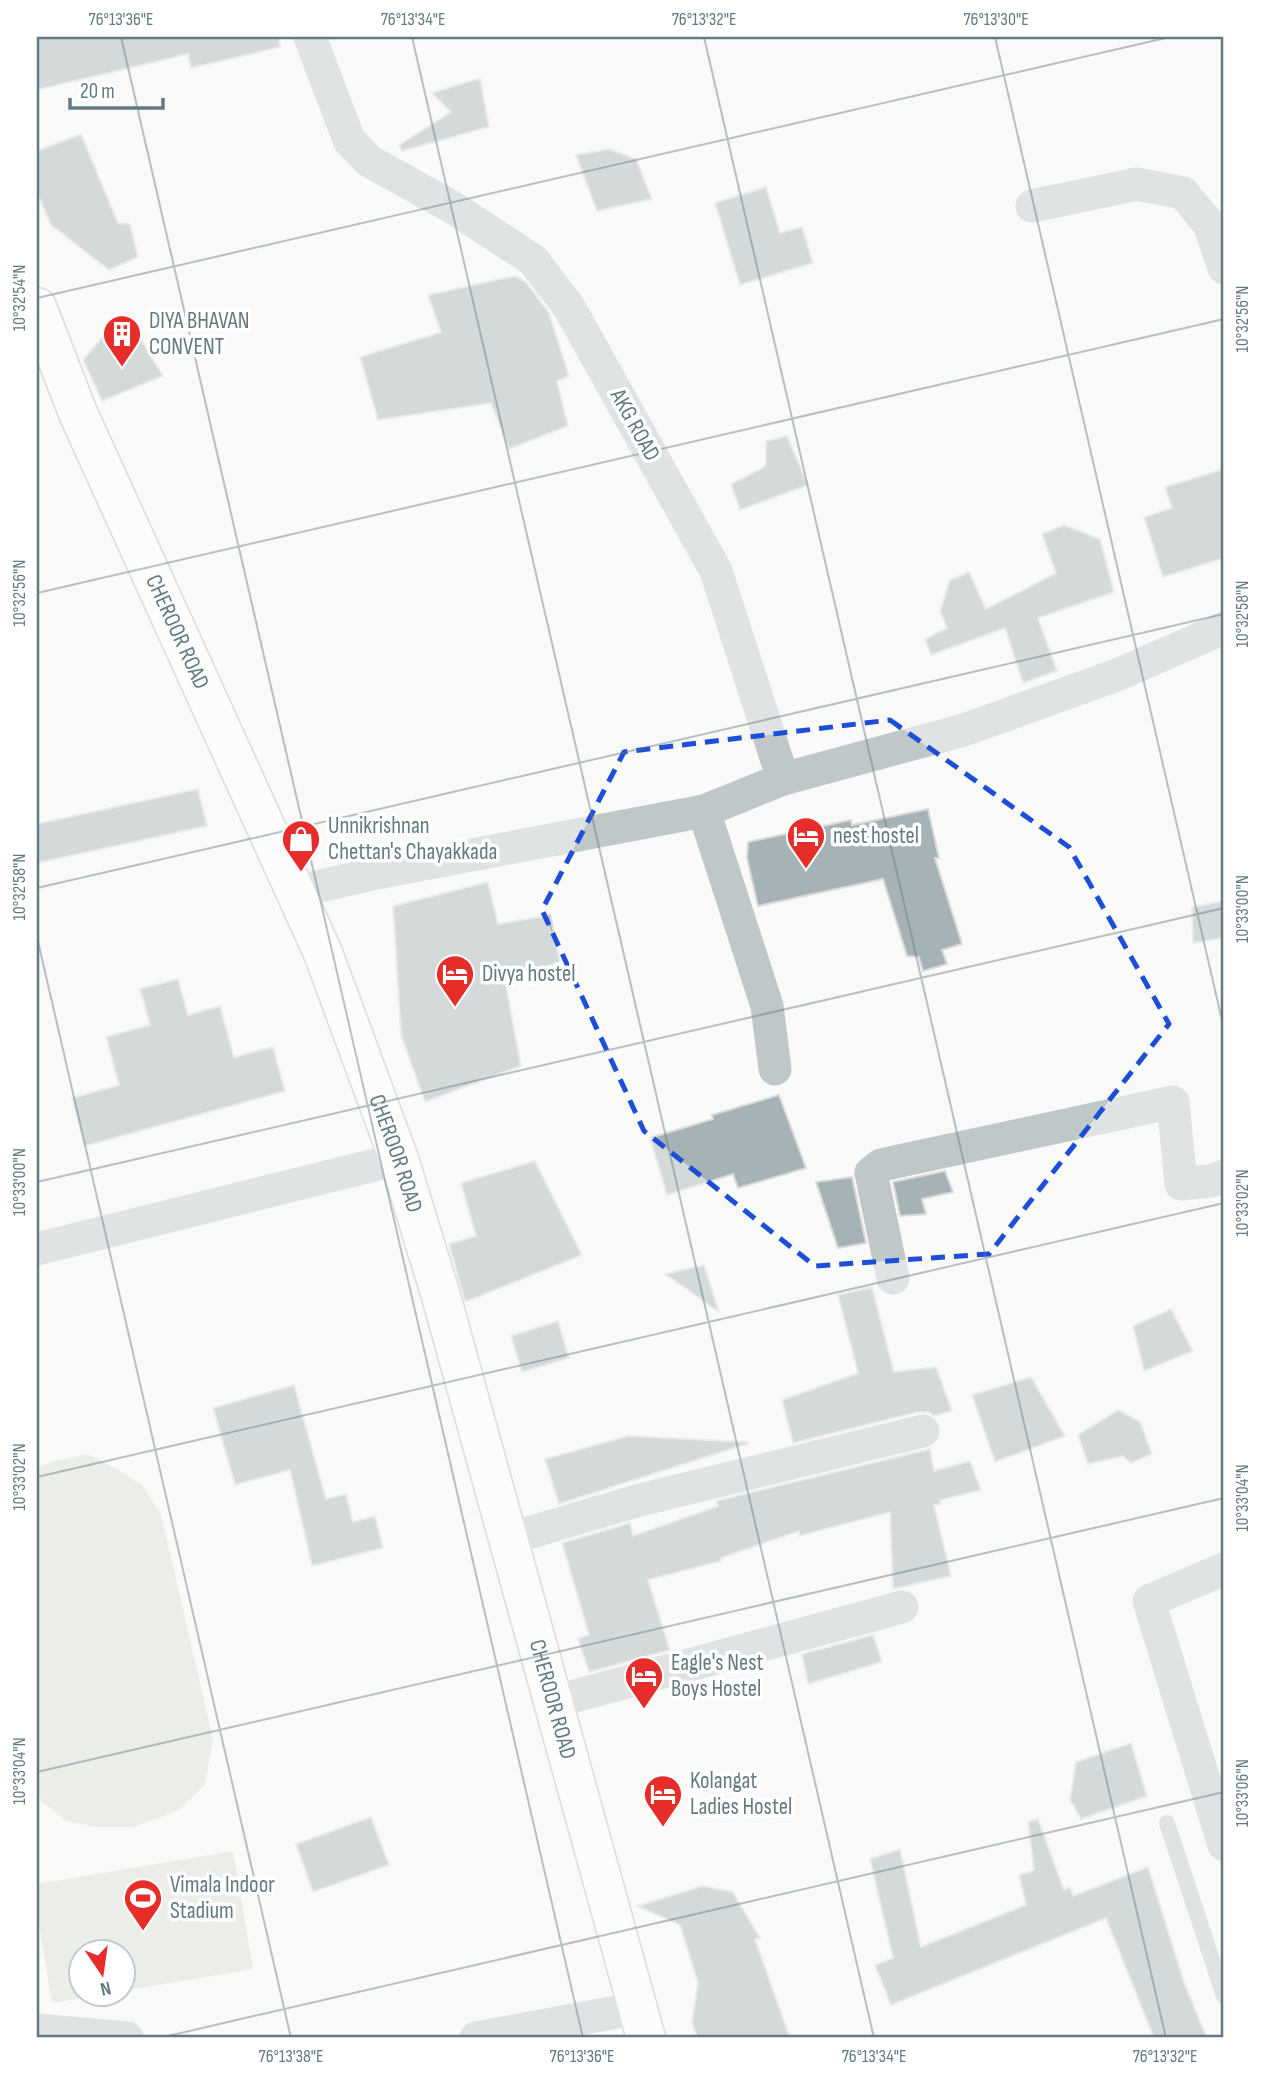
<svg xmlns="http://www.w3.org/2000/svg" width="1261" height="2075" font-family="'Sofia Sans Condensed',sans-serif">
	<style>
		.green { fill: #daded5 }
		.building { fill: #a6b3b6; stroke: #dbdad9; stroke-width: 2 }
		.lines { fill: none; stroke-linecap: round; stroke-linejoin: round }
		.secondary-casing { stroke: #b2bbbe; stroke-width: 41 }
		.service { stroke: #c0c7c9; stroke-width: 16 }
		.minor { stroke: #c0c7c9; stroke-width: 33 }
		.secondary { stroke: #fff; stroke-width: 38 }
		.marked { fill: none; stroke: #1d4ed8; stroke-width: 5; stroke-dasharray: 14 9; stroke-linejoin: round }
		.ticks { fill: none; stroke: #637a82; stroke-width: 2; stroke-opacity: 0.45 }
		.labels { text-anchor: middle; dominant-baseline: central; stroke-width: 7; stroke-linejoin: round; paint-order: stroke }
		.poi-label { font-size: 23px; fill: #637a82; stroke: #fff; text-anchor: start }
		.street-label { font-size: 23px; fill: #637a82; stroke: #fff }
		.neatline { fill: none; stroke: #637a82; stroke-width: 2.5 }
		.ticks-label { font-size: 18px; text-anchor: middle; fill: #637a82 }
	</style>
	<rect width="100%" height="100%" fill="#f9f9f7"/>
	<!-- green -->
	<g class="green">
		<polygon points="88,1454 117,1469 142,1485 161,1514 213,1739 205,1785 179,1810 134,1827 97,1827 66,1821 41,1801 37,1788 37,1467 56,1461"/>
		<polygon points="233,1851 253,1969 123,1991 122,1952 80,1952 80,1994 103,1995 52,2003 37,1912 37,1884"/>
	</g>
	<!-- building -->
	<g class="building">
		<polygon points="37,37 279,37 280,47 191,68 188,54 37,90"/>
		<polygon points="480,78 489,127 402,151 399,145 451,112 432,93"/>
		<polygon points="81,134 118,223 130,224 138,257 109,270 51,225 37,193 37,151"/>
		<polygon points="609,149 636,159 652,199 597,211 576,155"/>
		<polygon points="766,187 780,233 802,227 813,263 740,285 715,203"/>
		<polygon points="515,276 526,282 549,313 569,376 557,381 568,426 509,449 491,403 378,420 360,357 441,332 428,295"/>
		<polygon points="133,326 163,376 102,401 83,360 110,328"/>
		<polygon points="787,436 808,485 740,510 731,484 766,466 766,441"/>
		<polygon points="1224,469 1224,558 1163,577 1144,517 1172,508 1165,487"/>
		<polygon points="1064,525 1100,539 1114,592 1038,618 1057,671 1023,683 1005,628 931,655 925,639 947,628 940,611 950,580 969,572 986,609 1056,573 1042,534"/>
		<polygon points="198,789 207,826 37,863 37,824"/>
		<polygon points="928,809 939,858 935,858 962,944 942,950 947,964 923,971 919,957 907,956 883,879 758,906 747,858 748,842 851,820 852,825"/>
		<polygon points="488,882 498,924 550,915 560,962 505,980 521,1066 425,1102 401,1035 393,906"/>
		<polygon points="1224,901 1224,938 1193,943 1192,907"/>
		<polygon points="178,979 188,1015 220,1006 234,1057 273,1047 285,1091 85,1146 72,1098 119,1085 106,1037 150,1025 140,989"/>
		<polygon points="779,1095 806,1168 738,1188 733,1174 667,1195 650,1138 713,1119 712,1115"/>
		<polygon points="535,1161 582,1255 465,1302 449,1244 476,1236 461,1183"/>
		<polygon points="945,1171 953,1192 922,1199 926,1214 900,1216 893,1182"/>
		<polygon points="852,1177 866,1243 838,1248 816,1182"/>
		<polygon points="704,1265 719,1312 665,1274"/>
		<polygon points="872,1287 894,1372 936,1367 952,1411 934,1416 928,1412 918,1412 793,1443 782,1400 858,1373 838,1295"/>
		<polygon points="1171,1309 1193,1351 1144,1371 1133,1326"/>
		<polygon points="558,1321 569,1358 522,1372 511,1336"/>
		<polygon points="1031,1377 1065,1436 995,1462 972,1395"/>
		<polygon points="294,1385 326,1499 346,1494 353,1522 375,1516 383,1548 312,1566 290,1470 235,1485 213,1408"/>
		<polygon points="1118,1410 1140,1422 1152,1454 1131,1463 1123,1456 1088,1464 1078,1435"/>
		<polygon points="628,1436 747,1442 747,1444 559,1504 545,1459"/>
		<polygon points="930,1449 934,1471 970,1461 981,1490 940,1500 941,1504 934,1505 951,1576 893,1589 890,1512 799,1536 799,1531 721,1558 721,1561 648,1580 670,1650 589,1672 578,1639 589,1635 562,1543 630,1523 633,1536 718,1506 716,1501"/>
		<polygon points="873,1635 882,1662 808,1684 802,1654"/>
		<polygon points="1131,1743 1147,1796 1081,1819 1070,1800 1076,1762"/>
		<polygon points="371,1817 389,1865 313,1892 296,1844"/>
		<polygon points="1038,1819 1064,1890 1070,1887 1073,1896 1148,1867 1185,1985 1207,2038 1154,2038 1106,1918 891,2005 875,1965 893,1958 870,1859 900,1849 921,1947 1026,1905 1019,1875 1034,1870 1028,1822"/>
		<polygon points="703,1886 733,1892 760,1938 755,1939 790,2038 697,2038 692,2022 698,1983 680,1925 637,1906"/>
	</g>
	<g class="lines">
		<!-- secondary casing -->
		<g class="secondary-casing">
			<g id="secondary">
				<path id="s1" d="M 37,307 L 78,413 L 323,953 L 399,1159 L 441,1296 L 646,2038"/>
			</g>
		</g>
		<!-- service -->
		<polyline class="service" points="1167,1823 1224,1996"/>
		<!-- minor -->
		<g class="minor">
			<polyline points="310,37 349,140 369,161 452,207 533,260 569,307 716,571 783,779"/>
			<polyline points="1032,206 1137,184 1183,193 1209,224 1224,268"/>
			<polyline points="704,811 767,1006 775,1069"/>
			<polyline points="295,892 377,873 704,811 783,779 964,730 1117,675 1224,628"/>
			<polyline points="37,1249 399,1159"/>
			<polyline points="893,1278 871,1173 881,1165 1173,1102 1181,1184 1211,1181 1224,1176"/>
			<polyline points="508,1539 640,1500 923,1431"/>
			<polyline points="1224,1569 1149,1601 1224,1845"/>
			<polyline points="553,1702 902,1607"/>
			<polyline points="37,2030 127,2038"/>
			<polyline points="476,2038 638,2008"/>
		</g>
		<!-- secondary -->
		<use href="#secondary" class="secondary"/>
	</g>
	<!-- marked area -->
	<path d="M0 0H1261V2075H0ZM 890,720 L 1069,847 L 1169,1024 L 989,1254 L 815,1266 L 644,1131 L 542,910 L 624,752 Z" fill="#f9f9f7" fill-opacity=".55" fill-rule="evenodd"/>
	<path class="marked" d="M 890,720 L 1069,847 L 1169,1024 L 989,1254 L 815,1266 L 644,1131 L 542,910 L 624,752 Z"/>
	<!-- ticks -->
	<path class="ticks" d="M 121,37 L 583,2038M 412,37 L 874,2038M 704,37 L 1166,2038M 995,37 L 1224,1029M 37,298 L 1170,37M 37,593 L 1224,319M 37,888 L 1224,614M 37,937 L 291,2038M 37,1182 L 1224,908M 37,1477 L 1224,1203M 37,1772 L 1224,1498M 159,2038 L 1224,1792"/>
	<!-- icons -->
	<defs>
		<g id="building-pin" transform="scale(2.0125)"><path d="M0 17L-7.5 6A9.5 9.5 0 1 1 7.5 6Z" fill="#e72d29" stroke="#fff"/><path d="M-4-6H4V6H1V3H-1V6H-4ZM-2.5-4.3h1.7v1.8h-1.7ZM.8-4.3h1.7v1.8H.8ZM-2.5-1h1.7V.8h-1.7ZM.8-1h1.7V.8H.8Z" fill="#fff"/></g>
		<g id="hotel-pin" transform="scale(2.0125)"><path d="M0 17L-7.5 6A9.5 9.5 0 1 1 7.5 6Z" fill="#e72d29" stroke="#fff"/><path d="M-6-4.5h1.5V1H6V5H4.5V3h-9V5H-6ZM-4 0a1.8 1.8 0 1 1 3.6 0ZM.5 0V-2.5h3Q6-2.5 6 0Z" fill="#fff"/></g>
		<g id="shop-pin" transform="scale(2.0125)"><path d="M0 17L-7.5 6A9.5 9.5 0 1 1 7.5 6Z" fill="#e72d29" stroke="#fff"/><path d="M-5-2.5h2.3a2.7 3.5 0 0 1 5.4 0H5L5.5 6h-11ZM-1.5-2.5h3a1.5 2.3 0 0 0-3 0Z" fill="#fff"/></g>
		<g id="stadium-pin" transform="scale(2.0125)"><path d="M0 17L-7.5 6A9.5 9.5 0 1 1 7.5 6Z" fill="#e72d29" stroke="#fff"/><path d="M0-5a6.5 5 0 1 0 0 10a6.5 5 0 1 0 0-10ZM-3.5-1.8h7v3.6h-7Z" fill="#fff"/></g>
	</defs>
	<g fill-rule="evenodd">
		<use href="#building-pin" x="122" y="334"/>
		<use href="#hotel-pin" x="806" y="836"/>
		<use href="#shop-pin" x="301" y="839"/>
		<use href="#hotel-pin" x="455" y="974"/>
		<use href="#hotel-pin" x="644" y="1676"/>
		<use href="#hotel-pin" x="663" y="1794"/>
		<use href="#stadium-pin" x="143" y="1898"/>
	</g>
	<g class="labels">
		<!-- poi labels -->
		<g class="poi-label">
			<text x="149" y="321">DIYA BHAVAN<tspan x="149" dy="26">CONVENT</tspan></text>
			<text x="328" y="826">Unnikrishnan<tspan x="328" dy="26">Chettan's Chayakkada</tspan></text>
			<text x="833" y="836">nest hostel</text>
			<text x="482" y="974">Divya hostel</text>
			<text x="671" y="1663">Eagle's Nest<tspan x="671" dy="26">Boys Hostel</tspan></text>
			<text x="690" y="1781">Kolangat<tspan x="690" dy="26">Ladies Hostel</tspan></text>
			<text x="170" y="1885">Vimala Indoor<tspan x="170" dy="26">Stadium</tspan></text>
		</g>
		<!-- street labels -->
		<g class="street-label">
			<text transform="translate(635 425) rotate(61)">AKG ROAD</text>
			<text stroke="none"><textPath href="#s1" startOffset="354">CHEROOR ROAD</textPath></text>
			<text stroke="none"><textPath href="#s1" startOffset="920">CHEROOR ROAD</textPath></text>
			<text stroke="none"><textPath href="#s1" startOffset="1488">CHEROOR ROAD</textPath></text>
		</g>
	</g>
	<!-- border -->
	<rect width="1261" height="2075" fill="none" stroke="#ffffff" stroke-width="77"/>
	<!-- north arrow -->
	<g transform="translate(102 1973) rotate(167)"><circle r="33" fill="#ffffff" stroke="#c1cacd" stroke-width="2"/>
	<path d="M0-5L12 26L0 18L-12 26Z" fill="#e72d29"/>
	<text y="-10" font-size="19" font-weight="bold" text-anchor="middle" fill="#637a82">N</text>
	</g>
	<!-- scale -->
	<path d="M70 98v10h93v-10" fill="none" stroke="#637a82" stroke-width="3.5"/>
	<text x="80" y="98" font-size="21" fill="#637a82" stroke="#ffffff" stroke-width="5" paint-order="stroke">20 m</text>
	<rect x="38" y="38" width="1184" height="1998" class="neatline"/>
	<g class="ticks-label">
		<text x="121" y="25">76°13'36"E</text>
		<text x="413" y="25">76°13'34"E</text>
		<text x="704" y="25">76°13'32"E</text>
		<text x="996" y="25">76°13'30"E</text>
		<text transform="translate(19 298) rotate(-90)" y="6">10°32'54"N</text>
		<text transform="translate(1242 319) rotate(-90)" y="6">10°32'56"N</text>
		<text transform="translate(19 593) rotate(-90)" y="6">10°32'56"N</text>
		<text transform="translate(1242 614) rotate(-90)" y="6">10°32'58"N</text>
		<text transform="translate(19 887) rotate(-90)" y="6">10°32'58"N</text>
		<text transform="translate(1242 909) rotate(-90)" y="6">10°33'00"N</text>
		<text transform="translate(19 1182) rotate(-90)" y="6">10°33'00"N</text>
		<text transform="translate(1242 1203) rotate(-90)" y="6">10°33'02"N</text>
		<text transform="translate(19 1477) rotate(-90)" y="6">10°33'02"N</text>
		<text transform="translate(1242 1498) rotate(-90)" y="6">10°33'04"N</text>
		<text transform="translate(19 1771) rotate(-90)" y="6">10°33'04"N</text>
		<text transform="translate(1242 1793) rotate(-90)" y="6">10°33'06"N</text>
		<text x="291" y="2062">76°13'38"E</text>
		<text x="582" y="2062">76°13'36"E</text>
		<text x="874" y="2062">76°13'34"E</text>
		<text x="1165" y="2062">76°13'32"E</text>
	</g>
</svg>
